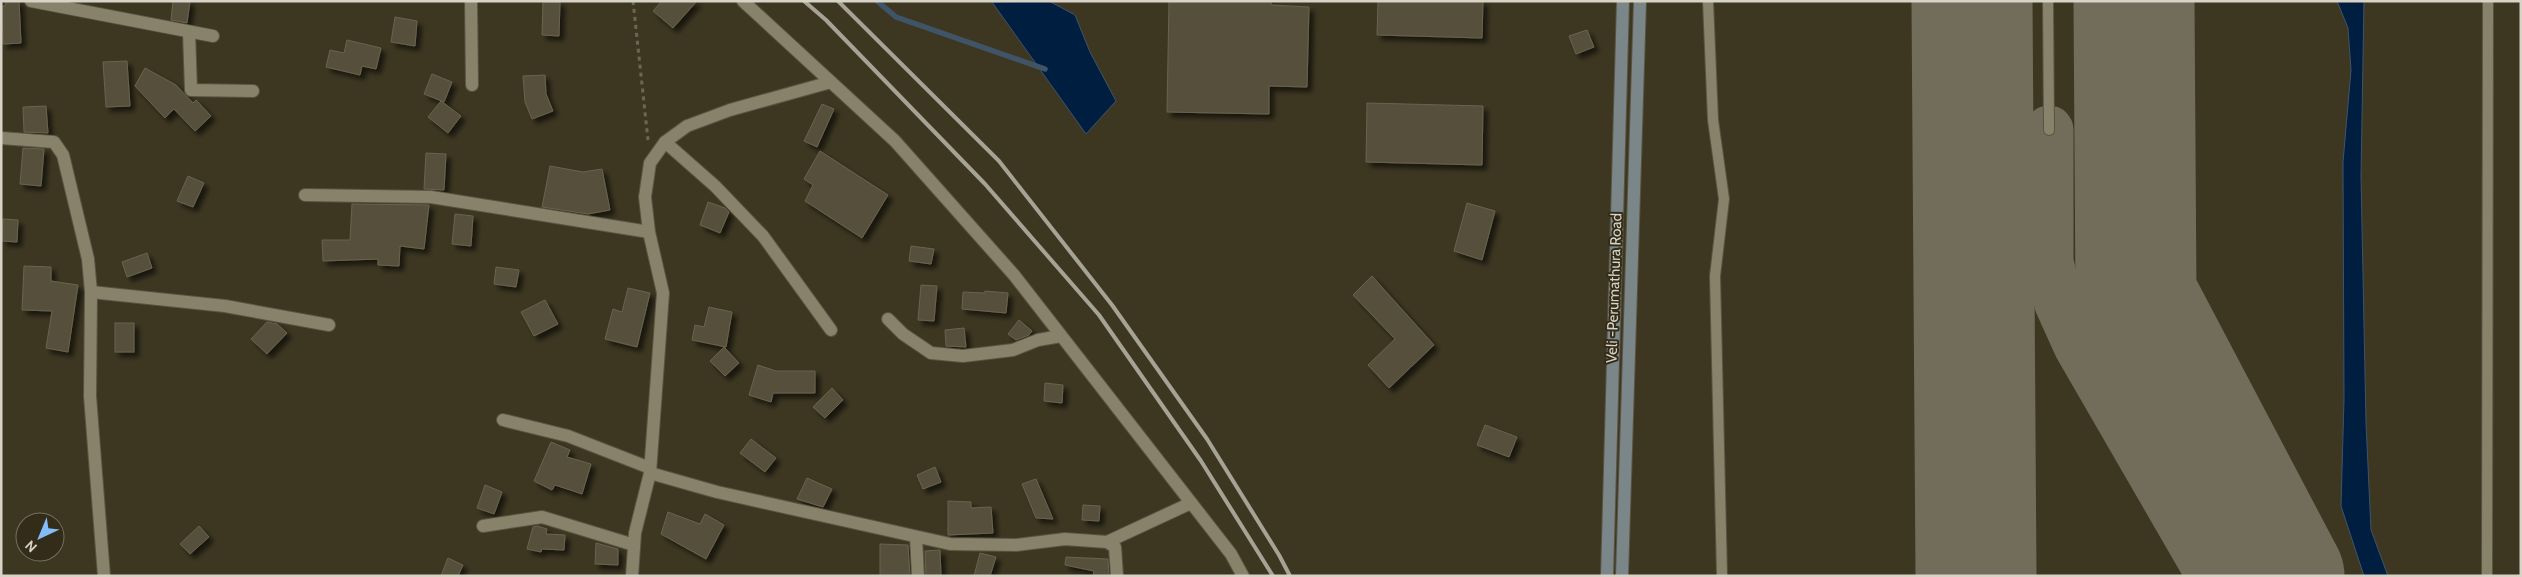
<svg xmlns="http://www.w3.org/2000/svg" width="2522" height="577" font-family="Cabin,sans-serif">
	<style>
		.water { fill: #001e3f; stroke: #405468 }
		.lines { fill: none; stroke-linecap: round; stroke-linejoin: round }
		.stream { stroke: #405468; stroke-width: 5.5 }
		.taxiway { stroke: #726d5b; stroke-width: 49 }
		.runway { stroke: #726d5b; stroke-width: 121 }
		.building { fill: #56503a; stroke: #6a634d; filter: url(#shadow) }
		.service-casing { stroke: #5a5443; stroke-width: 12 }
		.minor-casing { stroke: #5a5443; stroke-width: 14 }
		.secondary-casing { stroke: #5a5443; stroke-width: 14 }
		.path { stroke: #6c6654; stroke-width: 3; stroke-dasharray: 4 4; stroke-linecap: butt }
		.service { stroke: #89826b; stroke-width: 10 }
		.minor { stroke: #89826b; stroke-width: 12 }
		.secondary { stroke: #7b8688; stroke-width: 12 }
		.rail { stroke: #a7a394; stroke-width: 4 }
		.labels { text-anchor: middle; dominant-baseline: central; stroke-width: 4; stroke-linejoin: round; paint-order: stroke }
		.street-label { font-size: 15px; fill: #d7d3c7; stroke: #332c18 }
	</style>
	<defs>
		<filter id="shadow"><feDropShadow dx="4.5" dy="4.5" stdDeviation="2.5" flood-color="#0009"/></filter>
	</defs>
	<rect width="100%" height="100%" fill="#3d3722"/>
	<!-- water -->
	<g class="water">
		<polygon points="1049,1 1075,15 1090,52 1116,101 1086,134 992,2"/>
		<polygon points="2337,1 2364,1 2361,176 2366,423 2371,530 2388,576 2364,576 2341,506 2344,399 2343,162 2351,70 2348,28"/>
	</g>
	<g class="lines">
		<!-- stream -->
		<polyline class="stream" points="877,1 896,17 1045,69"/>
		<!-- taxiway -->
		<polyline class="taxiway" points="2049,130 2049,262 2059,304 2078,346 2211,576"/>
		<!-- runway -->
		<g class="runway">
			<polyline points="1972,1 1976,576"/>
			<polyline points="2134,1 2136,295 2284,576"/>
		</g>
	</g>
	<!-- building -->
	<g class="building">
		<polygon points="6,1 19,1 21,43 3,44 2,6 5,6"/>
		<polygon points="173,1 190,1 187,23 171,20"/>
		<polygon points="662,1 697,1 673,28 653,11"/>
		<polygon points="1169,1 1271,1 1271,5 1309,7 1307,87 1269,86 1269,114 1167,112"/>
		<polygon points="1378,1 1483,1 1482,38 1377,35"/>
		<polygon points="543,2 560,2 559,36 542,35"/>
		<polygon points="395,17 417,21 415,46 391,42"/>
		<polygon points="1587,30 1594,47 1576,54 1569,36"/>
		<polygon points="347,40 381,48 376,69 362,66 360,75 326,67 330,50 344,53"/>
		<polygon points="127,61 130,106 106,107 103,62"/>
		<polygon points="145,68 176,85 193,103 196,100 211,116 195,131 174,109 165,118 135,86"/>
		<polygon points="432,74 452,82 444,102 424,94"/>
		<polygon points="545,75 546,94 553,111 532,119 525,102 523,76"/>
		<polygon points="441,101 461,116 448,133 428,117"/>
		<polygon points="1367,103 1483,106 1482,165 1366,162"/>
		<polygon points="822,104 834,109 817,147 804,141"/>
		<polygon points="46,106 48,133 24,132 23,107"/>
		<polygon points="23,148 44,149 41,186 20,184"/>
		<polygon points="820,151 888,195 862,238 805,201 813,185 804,179"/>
		<polygon points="426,153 446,154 444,190 424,189"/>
		<polygon points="550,166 583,172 602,169 610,210 588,214 542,207"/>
		<polygon points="188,176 204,183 193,207 177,201"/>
		<polygon points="708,202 725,208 729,212 720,233 700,225"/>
		<polygon points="1467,203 1495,211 1482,260 1454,251"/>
		<polygon points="352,204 429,205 424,249 400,246 399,266 378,265 378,259 323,261 322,240 350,240"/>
		<polygon points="455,214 473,216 471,246 452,244"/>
		<polygon points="3,219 18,220 17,242 2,241"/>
		<polygon points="911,246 934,249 931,264 909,261"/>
		<polygon points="147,253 152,268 127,277 122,262"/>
		<polygon points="24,266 51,267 51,281 78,285 68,352 46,348 52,311 22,310"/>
		<polygon points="496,267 519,270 516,287 494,284"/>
		<polygon points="1372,276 1434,345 1389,388 1368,365 1395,339 1353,295"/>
		<polygon points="921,285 937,286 934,321 918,320"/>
		<polygon points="628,288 650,293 637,347 605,339 613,309 622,312"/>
		<polygon points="985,291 1008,293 1006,313 962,309 963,292 984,293"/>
		<polygon points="545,300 558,324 534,336 521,312"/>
		<polygon points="709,307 732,312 726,347 692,340 695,325 704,327"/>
		<polygon points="1019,320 1032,331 1029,335 1016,340 1008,334"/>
		<polygon points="267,322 277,324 287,333 267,354 251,339"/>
		<rect x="115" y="323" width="19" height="29"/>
		<polygon points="964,328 966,347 946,346 945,330"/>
		<polygon points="724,347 739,363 725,376 710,361"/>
		<polygon points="758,365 776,371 815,371 815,393 773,393 771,402 749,395"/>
		<polygon points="1045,383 1063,385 1062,403 1044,401"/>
		<polygon points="832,388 843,400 825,418 813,407"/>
		<polygon points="1485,425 1517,437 1509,457 1477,445"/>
		<polygon points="751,439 776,458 765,472 740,453"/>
		<polygon points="551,442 570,450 567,457 591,464 582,494 555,485 552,490 534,481"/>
		<polygon points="935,467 941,482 923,489 917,475"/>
		<polygon points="807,478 832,489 823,507 797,499"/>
		<polygon points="1036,479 1053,519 1036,518 1022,484"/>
		<polygon points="485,485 502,492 494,514 477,508"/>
		<polygon points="948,501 971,502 971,508 991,507 993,533 948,535"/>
		<polygon points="1083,505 1100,506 1099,521 1082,520"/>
		<polygon points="668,512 700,524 705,514 724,525 706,559 661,534"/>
		<polygon points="199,526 209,537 190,554 180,544"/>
		<polygon points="537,526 547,529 546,534 565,535 564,550 542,549 541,552 527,549 533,527"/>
		<polygon points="596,543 618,549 618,565 595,564"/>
		<polygon points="880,544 908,545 910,576 880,576"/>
		<polygon points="940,550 941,576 926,576 925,551"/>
		<polygon points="980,553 996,557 990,576 974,576"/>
		<polygon points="1066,557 1108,559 1109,576 1093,576 1094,571 1065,565"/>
		<polygon points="448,558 463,565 458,576 441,576"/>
	</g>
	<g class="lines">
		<!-- service casing -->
		<g class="service-casing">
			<g id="service">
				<polyline points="1708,1 1713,120 1724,199 1715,276 1722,576"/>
				<polyline points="2048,1 2049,130"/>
				<polyline points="2487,576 2488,1"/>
			</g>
		</g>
		<!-- minor casing -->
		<g class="minor-casing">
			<g id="minor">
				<polyline points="31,1 213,36"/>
				<polyline points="471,1 472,85"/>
				<polyline points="743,1 895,141 1014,275 1231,554 1243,576"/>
				<polyline points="189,32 191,90 253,91"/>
				<polyline points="1,138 54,142 63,155 88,259 91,292 90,396 104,576"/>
				<polyline points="665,142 715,186 763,236 831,330"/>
				<polyline points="305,195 431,197 649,232"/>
				<polyline points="91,292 225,306 329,325"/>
				<polyline points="888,319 903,334 931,353 963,356 1013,350 1038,340 1061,336"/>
				<polyline points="503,420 568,436 650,468"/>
				<polyline points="650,473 717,492 950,544 1016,545 1065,539 1107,542 1115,547 1117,576"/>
				<polyline points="483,526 542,517 634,545"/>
				<polyline points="916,537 918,576"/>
				<polyline points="1107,542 1191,503"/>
				<polyline points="632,576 635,533 650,473 663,293 649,232 645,197 650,163 665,142 687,126 730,110 831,82"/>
			</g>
		</g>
		<!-- secondary casing -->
		<g class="secondary-casing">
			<g id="secondary">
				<polyline points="1607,576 1623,1"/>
				<polyline points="1622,576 1640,1"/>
			</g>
		</g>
		<!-- path -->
		<polyline class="path" points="633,1 648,140"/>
		<!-- service -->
		<use href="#service" class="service"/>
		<!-- minor -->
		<use href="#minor" class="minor"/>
		<!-- secondary -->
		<use href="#secondary" class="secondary"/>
		<!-- rail -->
		<g class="rail">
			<polyline points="804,1 826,20 985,184 1099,315 1201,461 1273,576"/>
			<polyline points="838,1 999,161 1112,305 1207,439 1279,555 1290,576"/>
		</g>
	</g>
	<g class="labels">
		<!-- street labels -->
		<g class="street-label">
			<text transform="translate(1614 288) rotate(-88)">Veli -Perumathura Road</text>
		</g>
	</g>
	<!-- border -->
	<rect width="2522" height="577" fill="none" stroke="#d7d3c7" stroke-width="5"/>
	<!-- north arrow -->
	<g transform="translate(40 537) rotate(224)"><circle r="24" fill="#332c18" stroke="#756f5e"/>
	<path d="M0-4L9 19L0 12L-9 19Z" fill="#84bbfb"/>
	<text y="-8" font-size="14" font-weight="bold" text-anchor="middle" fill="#d7d3c7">N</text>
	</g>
</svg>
